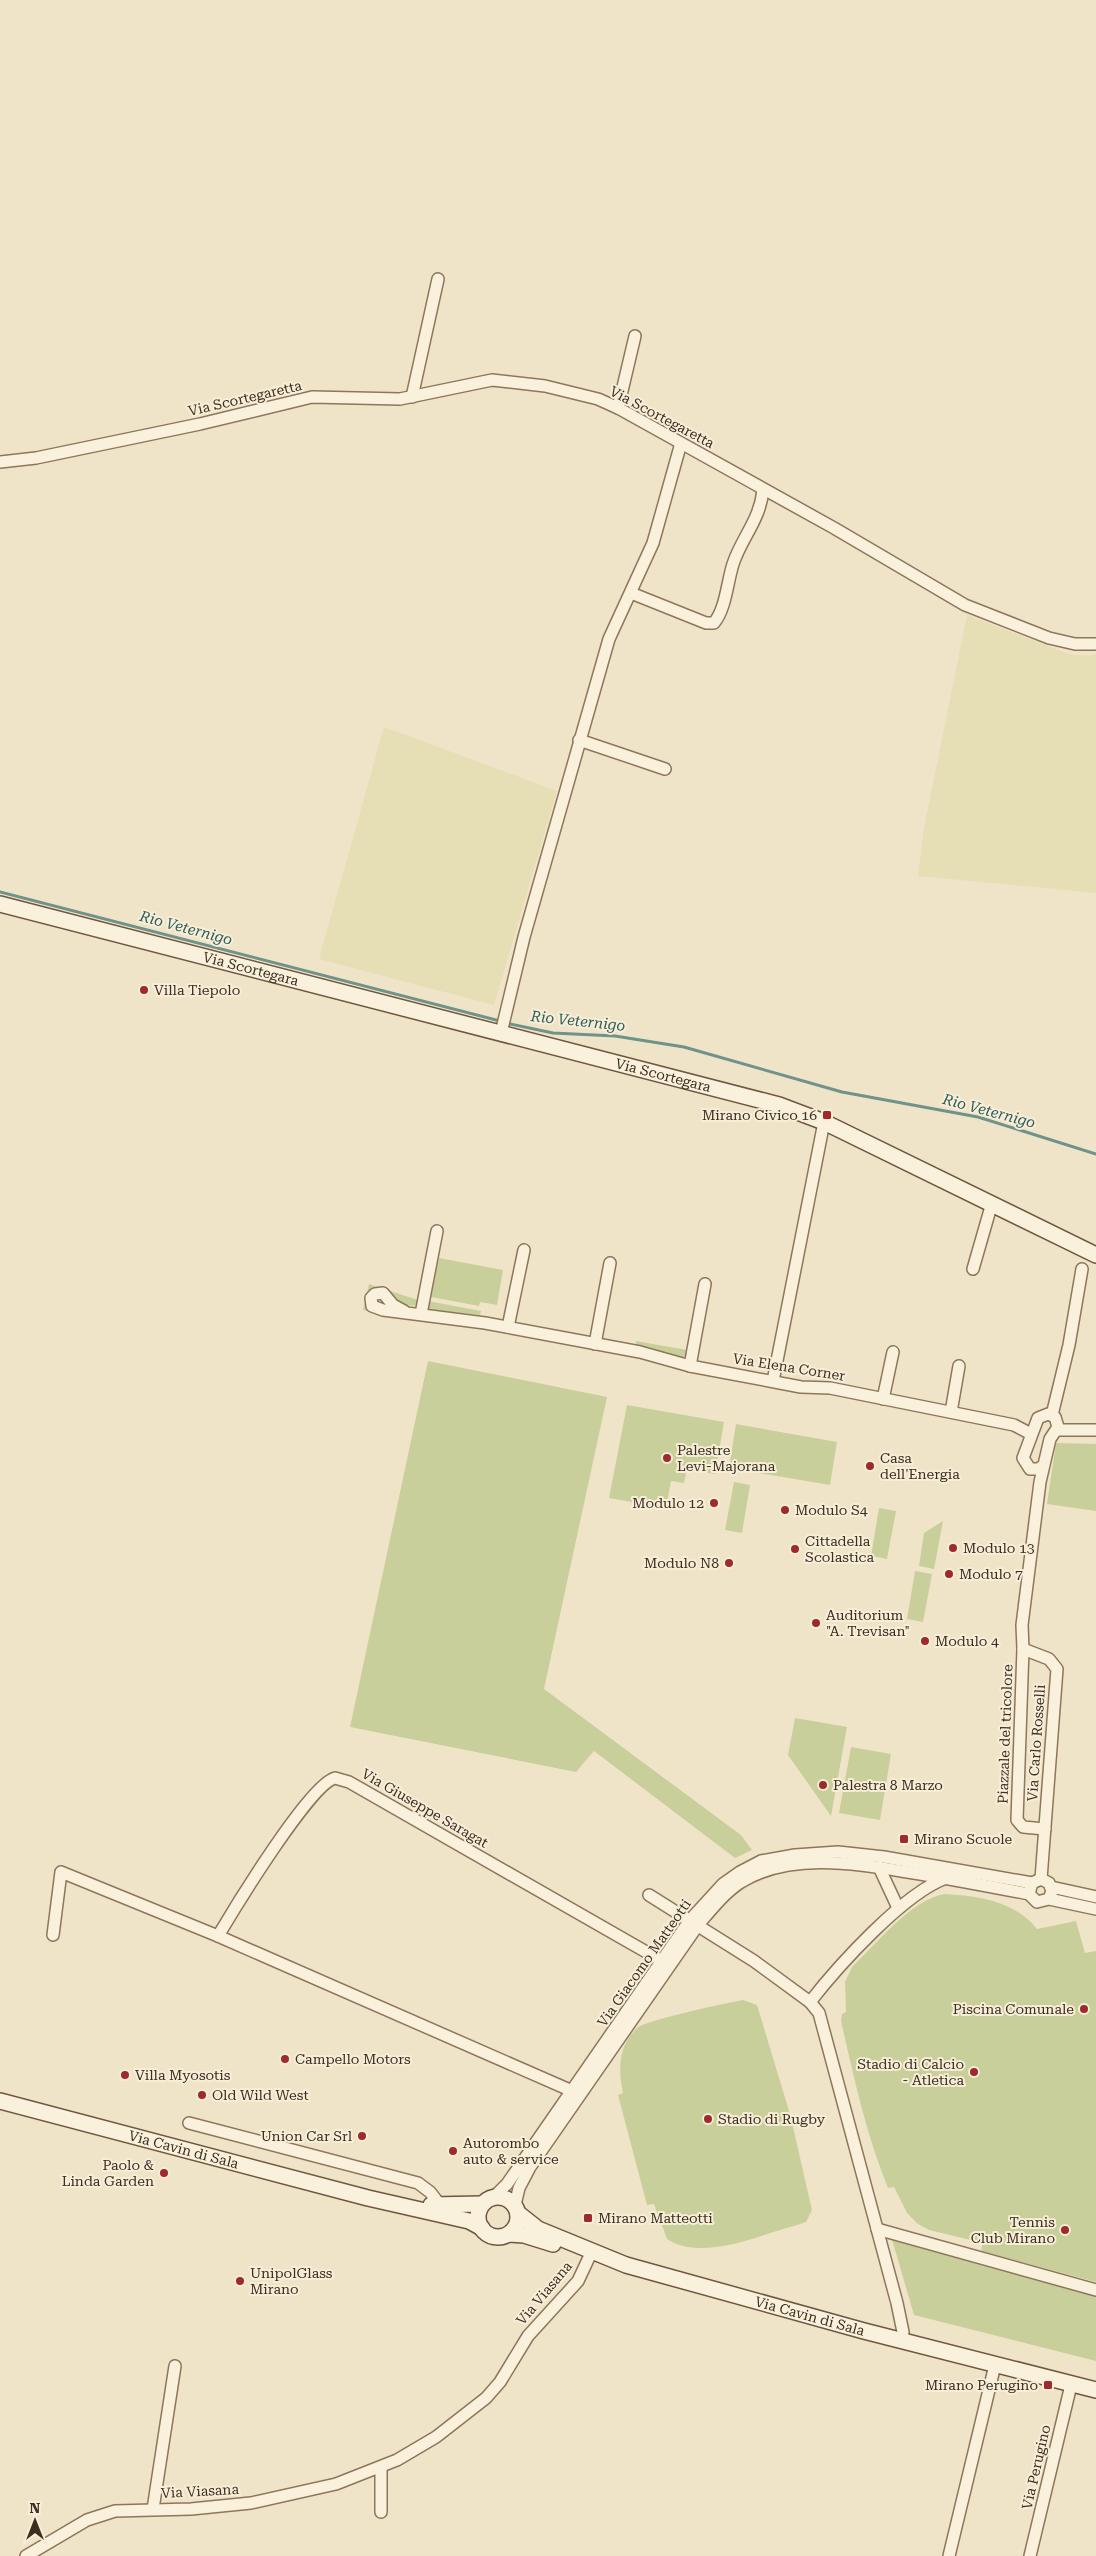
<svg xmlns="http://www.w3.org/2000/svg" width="1096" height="2556" font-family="'Roboto Serif',serif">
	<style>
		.farmland { fill: #e6deb5 }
		.green { fill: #c9cf9b }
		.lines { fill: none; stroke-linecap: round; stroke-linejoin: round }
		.stream { stroke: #6f938a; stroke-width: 3 }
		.street-casing { stroke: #8d765c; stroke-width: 14 }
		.secondary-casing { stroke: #6f573f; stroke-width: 18 }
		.street { stroke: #faf1dc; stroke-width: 11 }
		.secondary { stroke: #faf1dc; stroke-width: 15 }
		.poi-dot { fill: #9e2a2b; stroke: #f7eed8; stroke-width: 2 }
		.labels { text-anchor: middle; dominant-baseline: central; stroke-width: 4; stroke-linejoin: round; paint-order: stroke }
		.street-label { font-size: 14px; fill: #3d2e20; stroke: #f7eed8 }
		.poi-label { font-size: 14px; fill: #3d2e20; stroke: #f7eed8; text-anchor: start }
		.water-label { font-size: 15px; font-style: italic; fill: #2f5d5a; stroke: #f7eed8 }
	</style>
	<rect width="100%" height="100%" fill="#f0e4c8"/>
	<!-- farmland -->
	<g class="farmland">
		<polygon points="967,615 1069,654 1088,656 1096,654 1096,893 918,876 924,828"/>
		<polygon points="384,727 557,791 494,1005 319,959"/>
	</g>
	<!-- green -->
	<g class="green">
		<polygon points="439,1258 503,1270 497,1305 480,1302 479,1306 431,1297"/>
		<path d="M 369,1284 L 418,1300 L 417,1305 C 408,1308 379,1298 368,1295 L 389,1315 L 363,1310 Z"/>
		<polygon points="428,1301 481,1311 480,1315 430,1310 428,1306"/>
		<polygon points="636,1341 687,1350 686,1355 681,1358 636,1345"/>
		<polygon points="428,1361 607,1397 544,1689 741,1835 752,1850 735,1858 594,1751 576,1772 350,1727"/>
		<polygon points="627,1405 724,1422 715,1474 687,1469 684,1483 671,1481 666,1508 609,1498"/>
		<polygon points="736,1424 837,1442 830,1485 729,1468"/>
		<polygon points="1056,1443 1096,1444 1096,1511 1047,1504"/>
		<polygon points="734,1482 750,1485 742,1533 725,1530"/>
		<polygon points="879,1508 896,1511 887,1559 871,1556"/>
		<polygon points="943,1521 934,1569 919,1566 924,1533"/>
		<polygon points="915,1571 932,1574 923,1622 907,1619"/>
		<polygon points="795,1718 847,1727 831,1816 788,1755"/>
		<polygon points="851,1747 891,1754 880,1820 839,1813"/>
		<path d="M 945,1894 C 978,1896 1015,1901 1037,1929 L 1076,1921 L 1085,1953 L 1096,1951 L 1096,2282 L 981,2251 L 983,2243 L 929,2230 L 918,2224 L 907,2213 L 894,2187 L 888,2188 C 866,2134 854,2078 841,2021 L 842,2014 L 846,2012 L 845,1982 L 852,1967 C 875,1945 913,1898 945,1894 Z"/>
		<path d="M 743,2000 L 757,2005 L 790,2114 L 812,2210 L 806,2222 L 797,2225 C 759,2235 702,2262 667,2239 L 654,2204 L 647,2205 L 618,2095 L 623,2093 C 618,2069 618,2046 637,2028 C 646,2020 727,2003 743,2000 Z"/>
		<polygon points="891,2236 1096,2290 1096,2361 914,2315"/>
	</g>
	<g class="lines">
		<!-- stream -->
		<g class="stream">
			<polyline points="0,892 500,1021"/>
			<polyline points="506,1023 553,1033 615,1036 684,1047 842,1092 978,1117 1096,1154"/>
		</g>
		<!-- street casing -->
		<g class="street-casing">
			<g id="street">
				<polyline points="412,397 438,279"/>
				<polyline points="618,408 635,336"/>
				<polyline points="0,462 36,458 200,424 312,397 400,399 492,380 545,386 598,399 618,408 834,528 965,605 1049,638 1075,644 1096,644"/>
				<path d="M 631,593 L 706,623 L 714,623 C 726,608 727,583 733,564 C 742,537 760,520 763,490"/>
				<polyline points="579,740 665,769"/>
				<polyline points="501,1033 524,937 609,639 653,543 681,443"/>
				<polyline points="973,1269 992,1203"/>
				<polyline points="404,1311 393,1305 383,1293 375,1294 371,1298 372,1306 383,1310 485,1323 640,1352 690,1366 801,1387 830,1388 1014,1425 1031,1434"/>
				<polyline points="421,1314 437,1231"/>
				<polyline points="508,1327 524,1250"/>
				<polyline points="595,1344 610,1263"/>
				<polyline points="690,1366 705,1284"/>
				<polyline points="773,1381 824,1122"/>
				<polyline points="883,1399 893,1352"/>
				<polyline points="951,1412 959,1366"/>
				<polyline points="1052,1415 1069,1345 1082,1269"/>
				<polyline points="1057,1430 1096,1430"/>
				<polyline points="1044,1465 1038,1469 1030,1469 1023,1458 1038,1418 1048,1414 1055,1417 1058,1427 1050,1439 1040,1482 1022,1625 1023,1649 1017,1820 1023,1827 1045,1829"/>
				<polyline points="1023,1649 1049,1659 1057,1669 1041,1879"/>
				<polyline points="879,1867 898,1908"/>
				<polyline points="1051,1887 1096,1897"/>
				<polyline points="649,1895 754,1961 810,2002 819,2013 897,2303 903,2332 902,2341"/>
				<polyline points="1049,1899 1052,1891 1049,1883 1041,1879 1032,1883 1029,1894 1037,1902 1049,1899 1096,1909"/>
				<polyline points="53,1935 61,1872 218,1936 579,2094"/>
				<path d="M 218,1936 C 234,1909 310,1784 335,1778 L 349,1782 L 669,1965"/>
				<path d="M 810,2002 C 838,1966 904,1893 946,1878"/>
				<polyline points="189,2123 418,2183 430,2192 441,2206"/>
				<polyline points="494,2197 507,2184 690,1920 723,1884 740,1872 761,1861 795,1855 838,1852 884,1857 1032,1883"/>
				<path d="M 515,2205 L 519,2188 L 530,2167 L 698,1925 C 711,1910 724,1893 741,1882 C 794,1850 862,1865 920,1874 C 956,1880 993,1887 1029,1894"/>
				<polyline points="877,2229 1096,2290"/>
				<polyline points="381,2467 381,2512"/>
				<polyline points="153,2509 175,2366"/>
				<polyline points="26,2556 87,2520 115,2511 191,2509 251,2503 336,2484 397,2460 436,2437 486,2398 500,2382 528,2336 578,2281 592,2251"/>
				<polyline points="949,2556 995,2365"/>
				<polyline points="1030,2556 1071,2385"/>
			</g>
		</g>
		<!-- secondary casing -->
		<g class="secondary-casing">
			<g id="secondary">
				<path id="s1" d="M 0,904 L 779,1105 L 824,1122 L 1096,1255"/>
				<path id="s2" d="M 0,2101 L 368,2198 L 469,2221 L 482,2228"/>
				<circle cx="498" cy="2217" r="20"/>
				<polyline points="431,2205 482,2204"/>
				<path id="s3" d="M 519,2214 L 538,2229 L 626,2265 L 864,2331 L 1096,2390"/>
				<polyline points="510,2234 524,2235 553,2244"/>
			</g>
		</g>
		<!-- street -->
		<use href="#street" class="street"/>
		<!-- secondary -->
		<use href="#secondary" class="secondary"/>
	</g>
	<!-- markers -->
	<g class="poi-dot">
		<circle cx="144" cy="990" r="5"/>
		<rect x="822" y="1110" width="10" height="10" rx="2.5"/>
		<circle cx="667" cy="1458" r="5"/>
		<circle cx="870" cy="1466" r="5"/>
		<circle cx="714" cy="1503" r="5"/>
		<circle cx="785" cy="1510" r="5"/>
		<circle cx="953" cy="1548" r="5"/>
		<circle cx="795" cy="1549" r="5"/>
		<circle cx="729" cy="1563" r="5"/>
		<circle cx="949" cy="1574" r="5"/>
		<circle cx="816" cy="1623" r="5"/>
		<circle cx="925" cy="1641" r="5"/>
		<circle cx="823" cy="1785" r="5"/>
		<rect x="899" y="1834" width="10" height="10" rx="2.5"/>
		<circle cx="1084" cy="2009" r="5"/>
		<circle cx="285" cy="2059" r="5"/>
		<circle cx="974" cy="2072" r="5"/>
		<circle cx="125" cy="2075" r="5"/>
		<circle cx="202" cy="2095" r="5"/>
		<circle cx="708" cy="2119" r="5"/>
		<circle cx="362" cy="2136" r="5"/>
		<circle cx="453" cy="2151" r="5"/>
		<circle cx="164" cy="2173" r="5"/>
		<rect x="583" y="2213" width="10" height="10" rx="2.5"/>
		<circle cx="1065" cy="2230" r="5"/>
		<circle cx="240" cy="2281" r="5"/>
		<rect x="1043" y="2380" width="10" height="10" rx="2.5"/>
	</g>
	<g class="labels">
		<!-- street labels -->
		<g class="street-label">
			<text transform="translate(245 398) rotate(-13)">Via Scortegaretta</text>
			<text transform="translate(662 417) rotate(28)">Via Scortegaretta</text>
			<text stroke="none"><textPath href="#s1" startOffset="259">Via Scortegara</textPath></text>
			<text stroke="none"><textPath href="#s1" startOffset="685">Via Scortegara</textPath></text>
			<text transform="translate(789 1367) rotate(9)">Via Elena Corner</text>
			<text transform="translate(1005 1734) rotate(-88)">Piazzale del tricolore</text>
			<text transform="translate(1036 1743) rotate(-86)">Via Carlo Rosselli</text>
			<text transform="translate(425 1808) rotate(30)">Via Giuseppe Saragat</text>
			<text transform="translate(644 1963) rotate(-55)">Via Giacomo Matteotti</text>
			<text stroke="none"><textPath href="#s2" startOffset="190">Via Cavin di Sala</textPath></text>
			<text transform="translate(544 2293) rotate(-50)">Via Viasana</text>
			<text stroke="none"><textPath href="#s3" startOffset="310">Via Cavin di Sala</textPath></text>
			<text transform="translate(1036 2467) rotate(-77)">Via Perugino</text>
			<text transform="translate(200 2491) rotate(-3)">Via Viasana</text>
		</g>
		<!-- poi labels -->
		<g class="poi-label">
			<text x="154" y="990">Villa Tiepolo</text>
			<text x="817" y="1115" text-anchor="end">Mirano Civico 16</text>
			<text x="677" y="1450">Palestre<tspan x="677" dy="16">Levi-Majorana</tspan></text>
			<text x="880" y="1458">Casa<tspan x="880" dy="16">dell'Energia</tspan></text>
			<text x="704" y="1503" text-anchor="end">Modulo 12</text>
			<text x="795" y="1510">Modulo S4</text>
			<text x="805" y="1541">Cittadella<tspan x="805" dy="16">Scolastica</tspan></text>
			<text x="963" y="1548">Modulo 13</text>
			<text x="719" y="1563" text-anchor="end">Modulo N8</text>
			<text x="959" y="1574">Modulo 7</text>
			<text x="826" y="1615">Auditorium<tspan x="826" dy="16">"A. Trevisan"</tspan></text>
			<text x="935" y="1641">Modulo 4</text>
			<text x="833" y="1785">Palestra 8 Marzo</text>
			<text x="914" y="1839">Mirano Scuole</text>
			<text x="1074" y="2009" text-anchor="end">Piscina Comunale</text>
			<text x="295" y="2059">Campello Motors</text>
			<text x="964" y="2064" text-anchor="end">Stadio di Calcio<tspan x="964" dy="16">- Atletica</tspan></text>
			<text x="135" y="2075">Villa Myosotis</text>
			<text x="212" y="2095">Old Wild West</text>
			<text x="718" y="2119">Stadio di Rugby</text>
			<text x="352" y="2136" text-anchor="end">Union Car Srl</text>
			<text x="463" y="2143">Autorombo<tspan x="463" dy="16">auto &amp; service</tspan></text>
			<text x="154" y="2165" text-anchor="end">Paolo &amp;<tspan x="154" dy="16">Linda Garden</tspan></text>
			<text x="598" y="2218">Mirano Matteotti</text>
			<text x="1055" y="2222" text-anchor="end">Tennis<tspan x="1055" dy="16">Club Mirano</tspan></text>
			<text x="250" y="2273">UnipolGlass<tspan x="250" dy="16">Mirano</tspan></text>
			<text x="1038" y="2385" text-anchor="end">Mirano Perugino</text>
		</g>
		<!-- water labels -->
		<g class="water-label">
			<text transform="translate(186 928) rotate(15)">Rio Veternigo</text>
			<text transform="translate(578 1021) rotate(6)">Rio Veternigo</text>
			<text transform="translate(989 1111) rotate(15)">Rio Veternigo</text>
		</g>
	</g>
	<!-- north arrow -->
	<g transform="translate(35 2521)" stroke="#f7eed8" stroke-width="4" paint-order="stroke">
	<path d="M0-4L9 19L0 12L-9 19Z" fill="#3d2e20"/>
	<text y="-8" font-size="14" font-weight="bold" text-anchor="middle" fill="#3d2e20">N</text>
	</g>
</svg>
